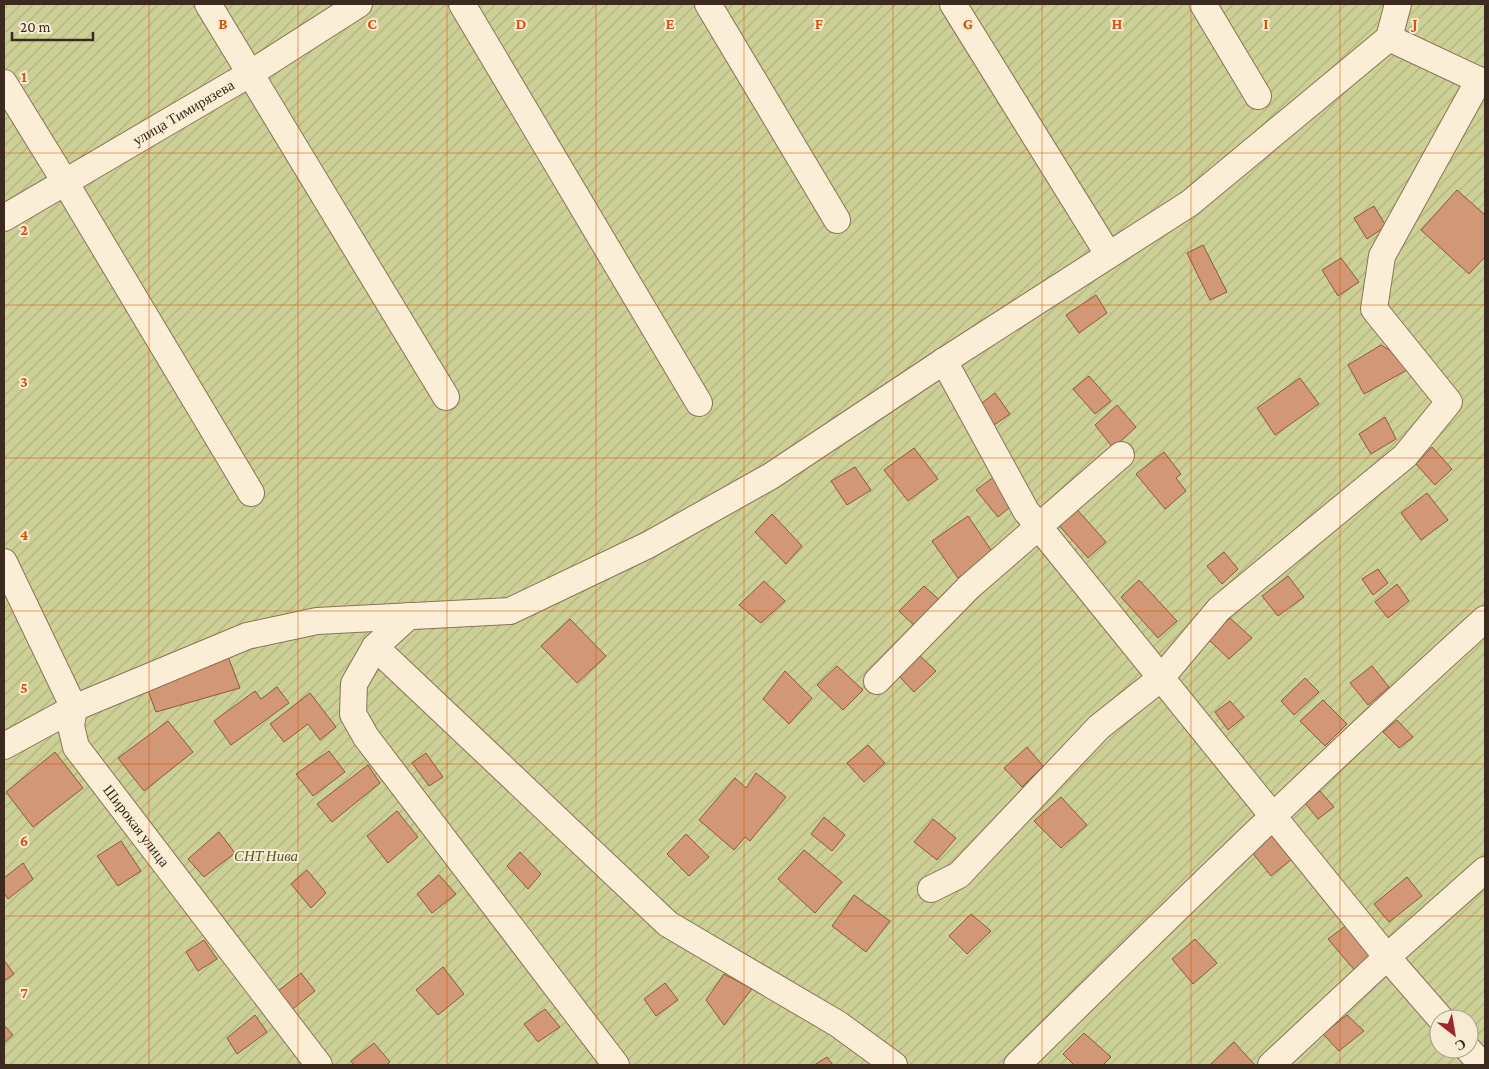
<svg xmlns="http://www.w3.org/2000/svg" width="1489" height="1069" font-family="'Crimson Pro',serif">
	<style>
		.garden { fill: url(#garden-furrows); fill-rule: evenodd }
		.building { fill: #d19776; stroke: #8d583c }
		.lines { fill: none; stroke-linecap: round; stroke-linejoin: round }
		.street-casing { stroke: #8c7158; stroke-width: 28 }
		.street { stroke: #fbeed6; stroke-width: 26 }
		.grid { fill: none; stroke: #d7540e; stroke-width: 1; stroke-opacity: 0.55 }
		.labels { text-anchor: middle; dominant-baseline: central; stroke-width: 4; stroke-linejoin: round; paint-order: stroke }
		.street-label { font-size: 15px; fill: #3b2a1d; stroke: #f8ebd3 }
		.park-label { font-size: 15px; font-style: italic; fill: #4e5923; stroke: #f8ebd3 }
		.grid-label { font-size: 16px; text-anchor: middle; font-weight: bold; fill: #d7540e; stroke: #f8ebd3; stroke-width: 4; stroke-linejoin: round; paint-order: stroke }
	</style>
	<defs>
		<pattern id="garden-furrows" width="10" height="10" patternUnits="userSpaceOnUse" patternTransform="scale(1.25)"><rect width="10" height="10" fill="#ccd096"/><path d="M-1 1l2-2M0 10L10 0M9 11l2-2" fill="none" stroke="#b0b381"/></pattern>
	</defs>
	<rect width="100%" height="100%" fill="#f1e0c2"/>
	<!-- garden -->
	<path class="garden" d="M 4,4 L 1485,4 L 1485,1065 L 4,1065 ZM 1439,1019 L 1469,1019 L 1469,1049 L 1439,1049 Z"/>
	<!-- building -->
	<g class="building">
		<polygon points="1457,190 1485,215 1485,257 1469,274 1421,230"/>
		<polygon points="1374,206 1386,226 1367,239 1354,218"/>
		<polygon points="1203,245 1227,292 1210,300 1187,253"/>
		<polygon points="1341,258 1359,282 1338,296 1322,270"/>
		<polygon points="1096,295 1107,313 1079,333 1066,315"/>
		<polygon points="1381,345 1398,355 1407,370 1364,394 1348,365"/>
		<polygon points="1089,376 1111,401 1095,414 1073,389"/>
		<polygon points="1300,378 1319,404 1275,435 1257,408"/>
		<polygon points="995,393 1010,414 987,430 974,409"/>
		<polygon points="1117,405 1136,427 1113,448 1095,425"/>
		<polygon points="1385,417 1396,439 1371,454 1359,434"/>
		<polygon points="1432,447 1452,469 1435,485 1416,464"/>
		<polygon points="914,448 938,479 908,501 884,470"/>
		<polygon points="1164,452 1181,474 1176,478 1186,491 1165,509 1136,474"/>
		<polygon points="855,467 871,490 847,505 831,481"/>
		<polygon points="995,476 1016,502 998,517 976,490"/>
		<polygon points="1427,493 1448,520 1421,540 1401,513"/>
		<polygon points="1074,506 1106,542 1088,558 1056,522"/>
		<polygon points="772,514 802,546 786,564 755,532"/>
		<polygon points="968,516 993,553 958,578 932,541"/>
		<polygon points="1224,552 1238,569 1222,584 1207,566"/>
		<polygon points="1378,569 1388,583 1373,595 1362,579"/>
		<polygon points="1288,576 1304,597 1278,616 1262,596"/>
		<polygon points="1139,580 1177,621 1158,638 1121,597"/>
		<polygon points="764,581 785,601 761,623 739,605"/>
		<polygon points="1397,584 1409,601 1388,618 1375,602"/>
		<polygon points="924,586 945,605 919,630 899,611"/>
		<polygon points="1230,618 1252,638 1229,659 1208,639"/>
		<polygon points="570,619 606,656 577,683 541,646"/>
		<polygon points="224,646 240,688 156,712 146,685"/>
		<polygon points="918,654 936,671 914,692 898,675"/>
		<polygon points="837,666 863,690 843,710 817,685"/>
		<polygon points="1372,666 1389,687 1368,705 1350,683"/>
		<polygon points="785,671 812,698 789,724 763,699"/>
		<polygon points="1305,678 1319,692 1294,715 1281,701"/>
		<polygon points="277,687 289,703 231,745 214,721 255,691 261,699"/>
		<polygon points="310,693 336,727 320,740 308,724 284,742 270,724"/>
		<polygon points="1323,700 1347,724 1325,746 1300,721"/>
		<polygon points="1230,701 1244,717 1228,730 1215,712"/>
		<polygon points="1397,720 1413,737 1399,748 1383,732"/>
		<polygon points="168,721 193,752 144,791 118,758"/>
		<polygon points="868,745 885,763 864,782 847,763"/>
		<polygon points="1027,747 1043,766 1022,787 1004,768"/>
		<polygon points="329,751 345,772 313,796 296,774"/>
		<polygon points="55,752 83,788 33,827 6,792"/>
		<polygon points="426,753 443,777 429,786 412,763"/>
		<polygon points="368,765 380,783 332,822 317,804"/>
		<polygon points="756,773 786,797 750,841 745,837 734,850 699,820 735,778 746,788"/>
		<polygon points="1320,791 1334,807 1318,819 1305,803"/>
		<polygon points="1061,797 1087,825 1061,848 1034,821"/>
		<polygon points="397,811 418,837 388,863 367,836"/>
		<polygon points="824,817 845,835 832,851 811,834"/>
		<polygon points="933,819 956,838 937,860 914,842"/>
		<polygon points="1270,826 1293,858 1271,876 1247,846"/>
		<polygon points="219,832 235,853 204,877 188,859"/>
		<polygon points="686,834 709,857 689,876 667,854"/>
		<polygon points="121,841 141,871 118,886 97,856"/>
		<polygon points="804,850 842,882 815,913 778,879"/>
		<polygon points="520,852 541,874 528,889 507,866"/>
		<polygon points="23,863 33,879 8,899 4,893 4,878"/>
		<polygon points="307,870 326,893 311,908 291,884"/>
		<polygon points="439,875 456,894 432,913 417,894"/>
		<polygon points="1407,877 1422,896 1389,922 1374,904"/>
		<polygon points="854,895 890,921 866,952 832,926"/>
		<polygon points="971,914 991,931 967,954 949,936"/>
		<polygon points="1348,924 1376,958 1357,973 1328,939"/>
		<polygon points="1195,939 1217,963 1193,984 1172,959"/>
		<polygon points="204,940 217,959 198,971 186,952"/>
		<polygon points="4,960 14,974 4,981"/>
		<polygon points="443,967 464,994 438,1015 416,990"/>
		<polygon points="301,973 315,991 289,1012 273,995"/>
		<polygon points="724,974 752,989 724,1025 706,1000"/>
		<polygon points="665,983 678,1000 656,1016 644,999"/>
		<polygon points="545,1009 560,1027 538,1042 524,1024"/>
		<polygon points="255,1015 267,1032 237,1054 227,1038"/>
		<polygon points="1347,1015 1364,1031 1339,1051 1323,1034"/>
		<polygon points="4,1025 13,1035 4,1043"/>
		<polygon points="1084,1033 1111,1057 1103,1065 1074,1065 1063,1054"/>
		<polygon points="1234,1042 1254,1064 1253,1065 1213,1065 1211,1064"/>
		<polygon points="374,1043 390,1062 386,1065 354,1065 351,1061"/>
		<polygon points="827,1057 833,1065 814,1065"/>
	</g>
	<g class="lines">
		<!-- street casing -->
		<g class="street-casing">
			<g id="street">
				<polyline points="208,4 446,397"/>
				<polyline points="462,4 699,403"/>
				<polyline points="708,4 837,220"/>
				<polyline points="953,4 1108,254"/>
				<polyline points="1203,4 1258,96"/>
				<polyline points="1398,4 1389,38 1485,83"/>
				<polyline points="4,83 65,182 251,493"/>
				<path id="s1" d="M 4,218 L 251,73 L 359,4"/>
				<polyline points="944,361 1026,511 1387,957 1441,1019"/>
				<path id="s2" d="M 4,562 L 74,708 L 71,726 L 76,747 L 319,1065"/>
				<polyline points="409,616 375,647 668,924 838,1024 894,1065"/>
				<polyline points="375,647 354,684 353,714 366,737 616,1065"/>
				<polyline points="877,681 969,587 1121,455"/>
				<polyline points="4,746 74,708 247,636 317,621 510,611 648,545 771,476 944,361 1190,203 1389,38"/>
				<polyline points="931,889 959,875 1099,727 1161,678 1219,609 1405,456 1449,402 1374,309 1382,256 1479,80"/>
				<polyline points="1468,1049 1482,1065"/>
				<path d="M 1017,1065 C 1171,914 1325,763 1485,619"/>
				<polyline points="1271,1065 1387,957 1485,870"/>
			</g>
		</g>
		<!-- street -->
		<use href="#street" class="street"/>
	</g>
	<!-- grid -->
	<path class="grid" d="M 149,4 L 149,1065M 298,4 L 298,1065M 447,4 L 447,1065M 596,4 L 596,1065M 744,4 L 744,1065M 893,4 L 893,1065M 1042,4 L 1042,1065M 1191,4 L 1191,1065M 1340,4 L 1340,1065M 4,153 L 1485,153M 4,305 L 1485,305M 4,458 L 1485,458M 4,611 L 1485,611M 4,764 L 1485,764M 4,916 L 1485,916"/>
	<g class="labels">
		<!-- street labels -->
		<g class="street-label">
			<text stroke="none"><textPath href="#s1" startOffset="208">улица Тимирязева</textPath></text>
			<text stroke="none"><textPath href="#s2" startOffset="301">Широкая улица</textPath></text>
		</g>
		<!-- park labels -->
		<g class="park-label">
			<text x="266" y="856">СНТ Нива</text>
		</g>
	</g>
	<g class="grid-label">
		<text x="223" y="29">B</text>
		<text x="372" y="29">C</text>
		<text x="521" y="29">D</text>
		<text x="670" y="29">E</text>
		<text x="819" y="29">F</text>
		<text x="968" y="29">G</text>
		<text x="1117" y="29">H</text>
		<text x="1266" y="29">I</text>
		<text x="1415" y="29">J</text>
		<text x="24" y="82">1</text>
		<text x="24" y="235">2</text>
		<text x="24" y="387">3</text>
		<text x="24" y="540">4</text>
		<text x="24" y="693">5</text>
		<text x="24" y="846">6</text>
		<text x="24" y="998">7</text>
	</g>
	<!-- border -->
	<rect width="1489" height="1069" fill="none" stroke="#3b2a1d" stroke-width="10"/>
	<!-- north arrow -->
	<g transform="translate(1454 1034) rotate(149)"><circle r="24" fill="#f8ebd3" stroke="#ac9e8a"/>
	<path d="M0-4L9 19L0 12L-9 19Z" fill="#9f242c"/>
	<text y="-8" font-size="14" font-weight="bold" text-anchor="middle" fill="#3b2a1d">С</text>
	</g>
	<!-- scale -->
	<path d="M12 32v8h81v-8" fill="none" stroke="#3b2a1d" stroke-width="2.5"/>
	<text x="20" y="32" font-size="15" fill="#3b2a1d" stroke="#f8ebd3" stroke-width="4" paint-order="stroke">20 m</text>
</svg>
